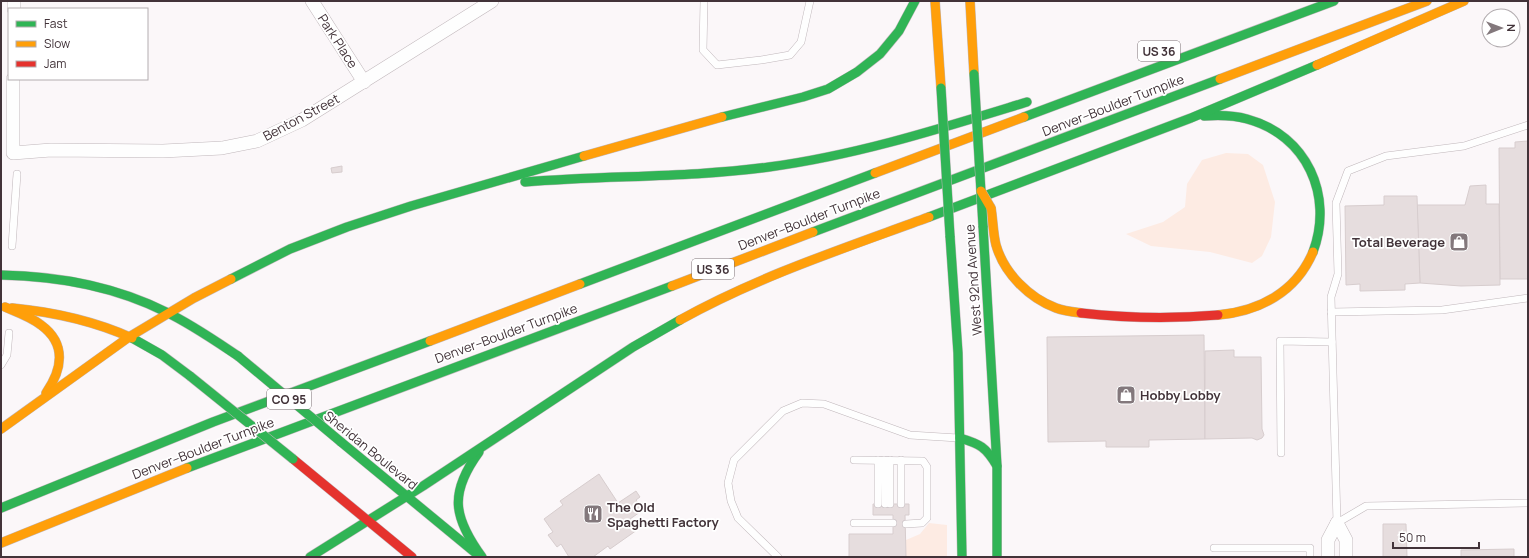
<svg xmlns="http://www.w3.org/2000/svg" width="1529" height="558" font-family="Manrope,sans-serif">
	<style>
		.green { fill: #fdebe3 }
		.building { fill: #e6ddde; stroke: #d7cdce }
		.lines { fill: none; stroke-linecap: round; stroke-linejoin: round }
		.lane-casing { stroke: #c0b7bb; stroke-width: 8 }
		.street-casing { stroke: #c0b7bb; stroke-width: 14 }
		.fast-casing { stroke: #c0b7bb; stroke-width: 10 }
		.slow-casing { stroke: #c0b7bb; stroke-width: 10 }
		.jam-casing { stroke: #c0b7bb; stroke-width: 10 }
		.lane { stroke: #fefefe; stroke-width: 7 }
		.street { stroke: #fefefe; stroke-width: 13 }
		.fast { stroke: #30b455; stroke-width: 9 }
		.slow { stroke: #ff9f0a; stroke-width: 9 }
		.jam { stroke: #e5322d; stroke-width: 9 }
		.fast-bridge-casing { stroke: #c0b7bb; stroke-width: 10; stroke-linecap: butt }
		.slow-bridge-casing { stroke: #c0b7bb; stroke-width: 10; stroke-linecap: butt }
		.fast-bridge { stroke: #30b455; stroke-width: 9 }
		.slow-bridge { stroke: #ff9f0a; stroke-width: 9 }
		.labels { text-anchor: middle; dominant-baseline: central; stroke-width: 3.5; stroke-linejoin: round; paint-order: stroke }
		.shield { fill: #fff; stroke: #7b7074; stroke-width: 1 }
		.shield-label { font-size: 12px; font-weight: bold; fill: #423339 }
		.street-label { font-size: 13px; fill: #423339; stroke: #fff }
		.poi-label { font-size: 13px; font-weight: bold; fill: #423339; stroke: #fff; text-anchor: start }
	</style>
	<rect width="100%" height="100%" fill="#fbf7f9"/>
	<!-- green -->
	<g class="green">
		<polygon points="1226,153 1248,154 1263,165 1275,202 1271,237 1262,256 1252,263 1210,252 1151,246 1126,234 1163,222 1185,207 1187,184 1202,160"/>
		<polygon points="929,523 947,525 947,557 906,557 906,540 920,534"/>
	</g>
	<!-- building -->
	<g class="building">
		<polygon points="1528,141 1528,279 1500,279 1499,148 1515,148 1515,142"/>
		<polygon points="342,166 342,172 332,173 331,168"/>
		<polygon points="1486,185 1486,204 1499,204 1500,285 1461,286 1420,283 1417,205 1465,205 1470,186"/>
		<polygon points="1384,196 1417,196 1420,283 1405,284 1405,290 1360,291 1360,284 1346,285 1345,206 1384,205"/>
		<polygon points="1204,335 1205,439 1149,440 1149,447 1106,447 1106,441 1048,442 1047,337"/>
		<polygon points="1234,350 1234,357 1261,357 1262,429 1264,435 1262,438 1257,440 1252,438 1205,439 1205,351"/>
		<polygon points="599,474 618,503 636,491 640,497 636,500 643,510 630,519 637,530 610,549 608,546 593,557 569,557 561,544 557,547 548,535 553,532 544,519 563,505 560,501"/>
		<polygon points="873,504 909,504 909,515 905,515 906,557 849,557 849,534 893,534 893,515 873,515"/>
		<polygon points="1383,524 1406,524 1407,557 1383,557"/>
		<polygon points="1514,549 1514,557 1461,557 1461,550"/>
	</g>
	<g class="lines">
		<!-- lane casing -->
		<g class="lane-casing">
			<g id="lane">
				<polyline points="704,1 703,50 717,65 761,60 790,55 801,42 810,1"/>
				<polyline points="1528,125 1464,146 1386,156 1348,171 1336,203 1338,274 1331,297 1337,523 1366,506 1528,503"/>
				<polyline points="12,246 17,174"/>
				<polyline points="1331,312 1442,310 1528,298"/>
				<polyline points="1,365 7,355 9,333"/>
				<polyline points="1281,453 1280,341 1332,342"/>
				<polyline points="854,460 923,461 927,467 927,518 922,523 906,524"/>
				<polyline points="878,460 878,504"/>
				<polyline points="884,460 885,504"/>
				<polyline points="890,460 890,504"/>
				<polyline points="901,460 901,504"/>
				<polyline points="854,523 893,523"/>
				<polyline points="1214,548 1310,548 1310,557"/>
				<polyline points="778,557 738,518 731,501 728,483 734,460 783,411 802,403 824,404 910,435 958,438"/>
			</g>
		</g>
		<!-- street casing -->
		<g class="street-casing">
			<g id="street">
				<polyline points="312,1 364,82"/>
				<polyline points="14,9 14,1"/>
				<polyline points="13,79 13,153 51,150 163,151 222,148 257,141 302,120 492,1"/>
				<polyline points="1337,523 1346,540 1346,557"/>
				<polyline points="1328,557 1328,540 1337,523"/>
			</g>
		</g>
		<!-- fast casing -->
		<g class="fast-casing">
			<g id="fast">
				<path d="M 1204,116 C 1218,115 1233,115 1247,119 C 1307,135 1334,196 1313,252"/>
				<polyline points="722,117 803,97 828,89 857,72 880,54 899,31 915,1"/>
				<polyline points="1024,117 1334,1"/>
				<path d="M 525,182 C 606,175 688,178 769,167 C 858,155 942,128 1027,102"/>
				<polyline points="929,217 1191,118 1317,65"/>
				<polyline points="983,226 997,466 997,557"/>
				<polyline points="813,232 1220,79"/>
				<polyline points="950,236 958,353 962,557"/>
				<path d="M 1,275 C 58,276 114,286 166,312 C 191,324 214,340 238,356"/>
				<polyline points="231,279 290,249 347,227 411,206 584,156"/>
				<polyline points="580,284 875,173"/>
				<polyline points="132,338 162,355 190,376"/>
				<path d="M 960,438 C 980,444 986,447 997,466"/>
				<polyline points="341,442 478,555"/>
				<path d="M 479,452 C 449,493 453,517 482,557"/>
				<polyline points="187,468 672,286"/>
				<polyline points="1,508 213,422 430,341"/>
				<polyline points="310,557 423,486 633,347 680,320"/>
			</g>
		</g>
		<!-- slow casing -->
		<g class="slow-casing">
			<g id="slow">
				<polyline points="935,1 941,88"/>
				<polyline points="970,1 974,74"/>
				<polyline points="1317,65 1464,1"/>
				<polyline points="1220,79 1427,1"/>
				<polyline points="584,156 722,117"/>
				<polyline points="875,173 1024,117"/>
				<path d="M 991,208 C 993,220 993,233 996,245 C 1004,273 1029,298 1056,308 C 1064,311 1073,312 1081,313"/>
				<polyline points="672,286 813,232"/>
				<path d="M 5,307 C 17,312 31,317 41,325 C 67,344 62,370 46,393"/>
				<path d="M 12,308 C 54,312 94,321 132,338"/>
				<path d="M 1218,315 C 1260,311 1296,292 1313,252"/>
				<path d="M 680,320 C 759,276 845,248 929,217"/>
				<polyline points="430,341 580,284"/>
				<polyline points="1,429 129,337 194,298 231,279"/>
				<polyline points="1,543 187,468"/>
			</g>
		</g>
		<!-- jam casing -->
		<g class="jam-casing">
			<g id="jam">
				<path d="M 1081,313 C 1126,318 1172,319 1218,315"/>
				<polyline points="293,459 412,557"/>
			</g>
		</g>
		<!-- lane -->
		<use href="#lane" class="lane"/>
		<!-- street -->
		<use href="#street" class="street"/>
		<!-- fast -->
		<use href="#fast" class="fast"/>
		<!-- slow -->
		<use href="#slow" class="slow"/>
		<!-- jam -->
		<use href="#jam" class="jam"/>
		<!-- fast-bridge casing -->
		<g class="fast-bridge-casing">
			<g id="fast-bridge">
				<polyline points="974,74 983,226"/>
				<polyline points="941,88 950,236"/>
				<polyline points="238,356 341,442"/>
				<polyline points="190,376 293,459"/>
			</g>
		</g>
		<!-- slow-bridge casing -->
		<g class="slow-bridge-casing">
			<polyline id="slow-bridge" points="981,191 991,208"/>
		</g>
		<!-- fast-bridge -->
		<use href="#fast-bridge" class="fast-bridge"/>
		<!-- slow-bridge -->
		<use href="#slow-bridge" class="slow-bridge"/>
	</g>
	<!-- icons -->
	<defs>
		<g id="shop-square" transform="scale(1)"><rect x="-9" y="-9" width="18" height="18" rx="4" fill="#83787c" stroke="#fff"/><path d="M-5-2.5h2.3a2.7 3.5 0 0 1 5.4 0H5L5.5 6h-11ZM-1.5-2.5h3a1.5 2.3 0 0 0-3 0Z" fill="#fff"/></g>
		<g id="restaurant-square" transform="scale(1)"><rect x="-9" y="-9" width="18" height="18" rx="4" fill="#83787c" stroke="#fff"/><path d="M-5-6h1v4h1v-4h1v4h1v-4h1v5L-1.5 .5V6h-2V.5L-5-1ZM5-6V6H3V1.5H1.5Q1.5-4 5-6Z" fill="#fff"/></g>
	</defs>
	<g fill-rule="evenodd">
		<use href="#shop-square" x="1459" y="242"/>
		<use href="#shop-square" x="1126" y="395"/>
		<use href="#restaurant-square" x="593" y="514"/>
	</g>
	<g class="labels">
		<!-- shield labels -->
		<g class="shield">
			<rect x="1138" y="41" width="42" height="20" rx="3"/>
			<rect x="692" y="259" width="42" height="20" rx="3"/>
			<rect x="267" y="389" width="44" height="20" rx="3"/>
		</g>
		<g class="shield-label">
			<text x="1159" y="51">US 36</text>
			<text x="713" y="269">US 36</text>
			<text x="289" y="399">CO 95</text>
		</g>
		<!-- street labels -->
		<g class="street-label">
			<text transform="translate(338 41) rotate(57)">Park Place</text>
			<text transform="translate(1113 105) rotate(-21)">Denver–Boulder Turnpike</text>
			<text transform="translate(301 117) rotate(-28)">Benton Street</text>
			<text transform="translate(809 219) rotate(-21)">Denver–Boulder Turnpike</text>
			<text transform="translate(973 280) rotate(-94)">West 92nd Avenue</text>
			<text transform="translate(506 333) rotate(-20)">Denver–Boulder Turnpike</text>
			<text transform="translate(203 448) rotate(-21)">Denver–Boulder Turnpike</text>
			<text transform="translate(371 450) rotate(39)">Sheridan Boulevard</text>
		</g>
		<!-- poi labels -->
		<g class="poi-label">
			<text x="1445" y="242" text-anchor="end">Total Beverage</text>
			<text x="1140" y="395">Hobby Lobby</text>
			<text x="607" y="507">The Old<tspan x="607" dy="15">Spaghetti Factory</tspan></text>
		</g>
	</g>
	<!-- border -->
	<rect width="1529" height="558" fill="none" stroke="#423339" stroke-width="4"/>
	<!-- legend -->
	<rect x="8" y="8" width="140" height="72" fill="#ffffff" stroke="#b3adb0"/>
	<rect x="16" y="21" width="20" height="6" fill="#30b455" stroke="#b3adb0"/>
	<text x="44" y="28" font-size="12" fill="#423339">Fast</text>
	<rect x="16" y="41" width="20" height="6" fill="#ff9f0a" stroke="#b3adb0"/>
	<text x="44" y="48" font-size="12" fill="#423339">Slow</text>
	<rect x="16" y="61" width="20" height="6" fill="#e5322d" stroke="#b3adb0"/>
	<text x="44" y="68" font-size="12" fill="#423339">Jam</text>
	<!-- north arrow -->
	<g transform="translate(1501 28) rotate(89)"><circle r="19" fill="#ffffff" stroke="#b3adb0"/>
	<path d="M0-3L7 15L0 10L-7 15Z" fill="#83787c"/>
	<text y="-6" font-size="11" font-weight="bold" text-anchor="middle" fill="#423339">N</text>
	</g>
	<!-- scale -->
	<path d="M1393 542v6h86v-6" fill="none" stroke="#423339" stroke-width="2"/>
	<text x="1399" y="542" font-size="12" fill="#423339" stroke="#ffffff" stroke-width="3" paint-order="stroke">50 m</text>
</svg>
